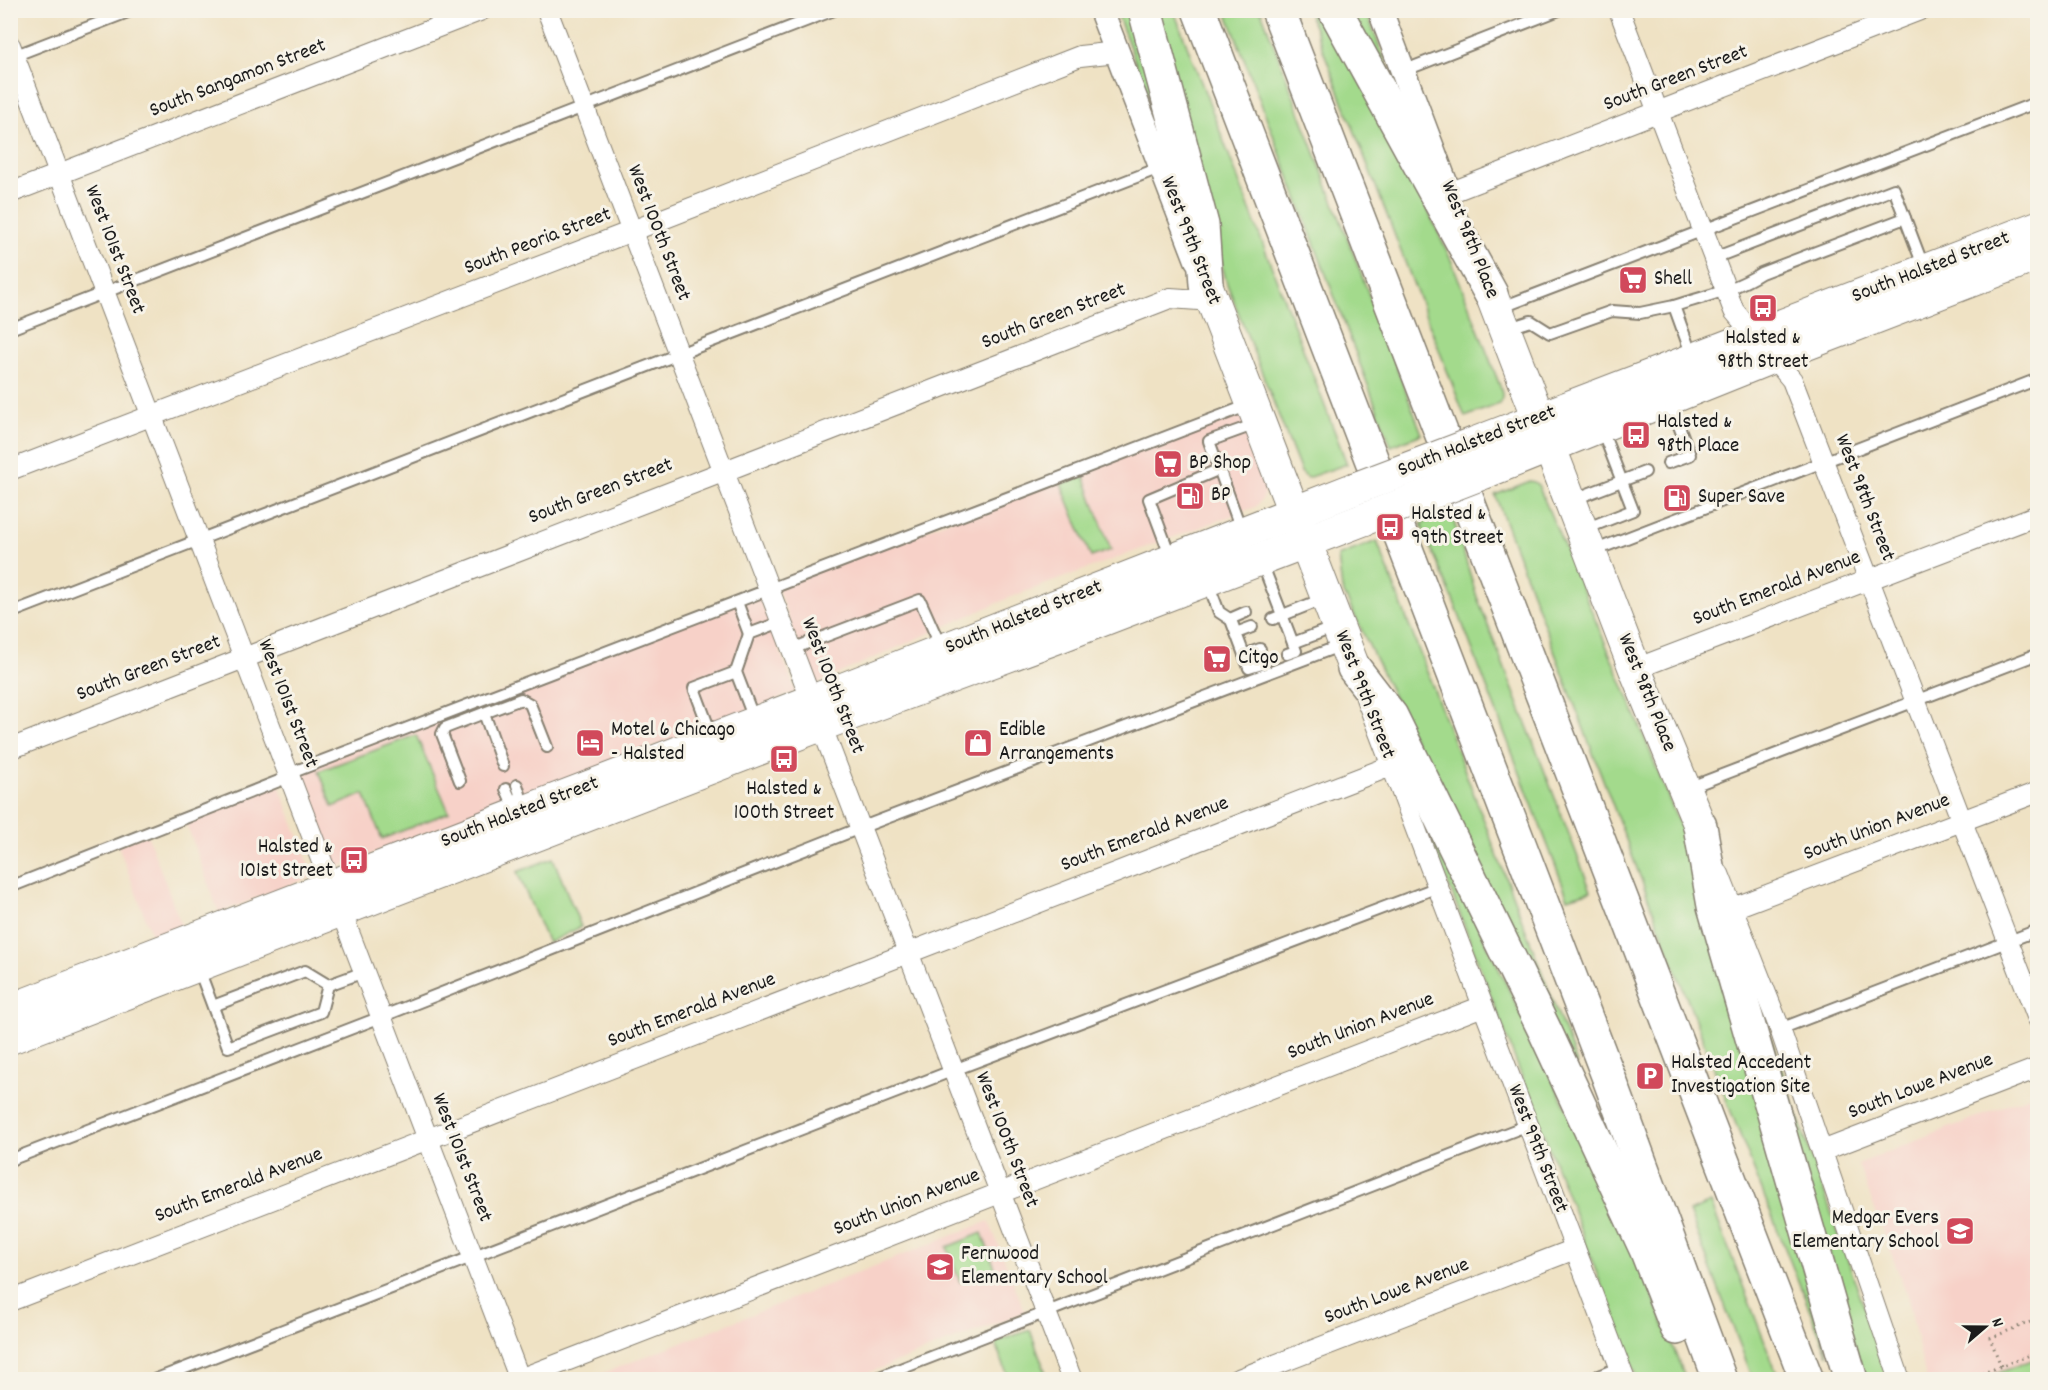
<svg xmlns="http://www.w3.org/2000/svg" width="2048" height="1390" font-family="Dekko,sans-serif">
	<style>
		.built { fill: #f7d1c8 }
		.green { fill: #a3da8c; stroke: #607b54; stroke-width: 1.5 }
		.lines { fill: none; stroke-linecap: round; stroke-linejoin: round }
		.service-casing { stroke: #867f70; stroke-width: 14 }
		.minor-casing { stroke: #867f70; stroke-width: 22 }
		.tertiary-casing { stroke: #867f70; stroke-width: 27 }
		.primary-casing { stroke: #867f70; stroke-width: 34 }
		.motorway-casing { stroke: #867f70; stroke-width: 36 }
		.path { stroke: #867f70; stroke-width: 3; stroke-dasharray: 1.5 4.5; stroke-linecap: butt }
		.service { stroke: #fff; stroke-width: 10 }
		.minor { stroke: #fff; stroke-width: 20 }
		.tertiary { stroke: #fff; stroke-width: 24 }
		.primary { stroke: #fff; stroke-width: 32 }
		.motorway { stroke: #fff; stroke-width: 33 }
		.primary-bridge-casing { stroke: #867f70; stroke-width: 34; stroke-linecap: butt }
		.primary-bridge { stroke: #fff; stroke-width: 32 }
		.labels { text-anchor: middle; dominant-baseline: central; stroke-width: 6; stroke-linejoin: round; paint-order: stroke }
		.street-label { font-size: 21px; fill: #1c1c1c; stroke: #f7f3e8 }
		.poi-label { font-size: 21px; fill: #1c1c1c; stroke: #f7f3e8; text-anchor: start }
	</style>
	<rect width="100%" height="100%" fill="#f7f3e8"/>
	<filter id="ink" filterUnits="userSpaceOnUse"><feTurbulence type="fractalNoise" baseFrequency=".0167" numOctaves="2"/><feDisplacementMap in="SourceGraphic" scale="12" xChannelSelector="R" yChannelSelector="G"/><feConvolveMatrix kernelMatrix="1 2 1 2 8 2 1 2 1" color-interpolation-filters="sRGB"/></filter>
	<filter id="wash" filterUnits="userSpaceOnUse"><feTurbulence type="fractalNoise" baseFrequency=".008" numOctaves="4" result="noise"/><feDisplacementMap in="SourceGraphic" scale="24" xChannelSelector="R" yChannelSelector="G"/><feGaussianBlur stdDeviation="1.35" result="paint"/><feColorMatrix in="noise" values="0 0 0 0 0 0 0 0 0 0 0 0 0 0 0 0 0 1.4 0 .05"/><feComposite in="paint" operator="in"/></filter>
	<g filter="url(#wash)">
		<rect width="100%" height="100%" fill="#efe2c4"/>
		<!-- built -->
		<g class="built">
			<polygon points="1240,408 1265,474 1266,488 1262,499 1255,507 1011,597 813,685 777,587"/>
			<polygon points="758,594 796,692 335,868 297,771"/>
			<polygon points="278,782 313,876 219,913 185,820"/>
			<polygon points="147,834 182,927 153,938 118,845"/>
			<polygon points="2037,1093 2037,1358 1982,1379 1926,1379 1908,1298 1858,1164"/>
			<polygon points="989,1221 1025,1312 853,1379 586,1380"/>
		</g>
		<!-- green -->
		<g class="green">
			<polygon points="1116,11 1137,11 1163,134"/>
			<polygon points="1154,11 1174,11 1347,464 1307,478 1301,472 1227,284"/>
			<polygon points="1226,11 1261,11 1422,434 1391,446"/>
			<path d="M 1308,11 L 1326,11 L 1417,187 L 1452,262 L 1500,386 C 1502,393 1504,398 1499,404 L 1465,417 Z"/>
			<polygon points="1344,11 1366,11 1413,133"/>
			<polygon points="1084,476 1111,550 1091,557 1061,484"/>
			<path d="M 1530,481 L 1534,482 L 1538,485 L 1629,699 L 1693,859 L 1828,1355 C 1712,1070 1604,782 1495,495 Z"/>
			<polygon points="1451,512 1477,597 1591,891 1568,898 1456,607 1421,524"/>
			<polygon points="1377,541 1577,1064 1571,1067 1342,589 1338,556"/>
			<polygon points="416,735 449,812 382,839 364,794 333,807 319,771"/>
			<polygon points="1413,791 1629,1238 1686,1379 1637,1379"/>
			<polygon points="553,858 581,927 548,943 517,872"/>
			<polygon points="1759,1005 1889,1379 1864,1379"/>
			<polygon points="1711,1203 1779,1379 1753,1379 1689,1212"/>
			<polygon points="982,1233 995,1268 960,1282 947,1247"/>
			<polygon points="1030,1330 1048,1379 1009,1379 995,1342"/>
			<polygon points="2037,1358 2037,1379 1982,1379"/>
		</g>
	</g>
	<g filter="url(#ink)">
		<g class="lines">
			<!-- service casing -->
			<g class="service-casing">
				<g id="service">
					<polyline points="11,57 133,10"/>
					<polyline points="1403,71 1559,10"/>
					<polyline points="1905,218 1924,268"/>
					<polyline points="1500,308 2038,102"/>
					<polyline points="10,329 834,10"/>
					<polyline points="1506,329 1531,321 1550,333 1612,311 1640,313 1674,306"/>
					<path d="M 1692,356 L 1674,306 C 1703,297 1735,290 1761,273 L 1905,218 L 1894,189 L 1714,258"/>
					<polyline points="1668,463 1690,455 1670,402"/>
					<polyline points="1572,500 1645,472"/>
					<polyline points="1585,529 1633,510 1602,430"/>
					<polyline points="1242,532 1209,441 1256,424"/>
					<polyline points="1593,551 2038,379"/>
					<polyline points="1171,558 1149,499 1220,469"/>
					<polyline points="1262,563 1296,651 1287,654"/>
					<polyline points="1208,583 1219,612 1231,620 1249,668 1265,663"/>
					<polyline points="737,602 749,634"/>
					<polyline points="10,613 1162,167"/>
					<polyline points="1230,619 1246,612"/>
					<polyline points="1273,619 1323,599"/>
					<polyline points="1236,633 1252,627"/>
					<polyline points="1293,643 1335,627"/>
					<polyline points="792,649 920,600 941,647"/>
					<polyline points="1244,655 1260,649"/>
					<polyline points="754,719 736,672 749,634 781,622"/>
					<polyline points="712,736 694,688 736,672"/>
					<polyline points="503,766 484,713 521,699 530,704 547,747"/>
					<polyline points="288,774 1249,405"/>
					<polyline points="460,781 442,734 445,728 484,713"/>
					<polyline points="1688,788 2038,654"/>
					<polyline points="506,789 510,798 516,802 520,794 517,785"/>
					<polyline points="10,887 289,777"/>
					<polyline points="198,967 228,1047 321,1012 328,985"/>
					<polyline points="328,985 364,972"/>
					<polyline points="213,1006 305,971 328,985"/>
					<polyline points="1780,1029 2038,930"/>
					<polyline points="10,1160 381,1017 860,828 1342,645"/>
					<polyline points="154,1380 954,1070 1438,887"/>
					<polyline points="872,1380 1528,1125"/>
					<polyline points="1588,1380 1621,1367"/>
				</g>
			</g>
			<!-- minor casing -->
			<g class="minor-casing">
				<g id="minor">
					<polyline points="547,10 1072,1380"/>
					<polyline points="1619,10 1734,311 1792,380 2038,1019"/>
					<polyline points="10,45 520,1380"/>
					<polyline points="10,193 482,10"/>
					<polyline points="1449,193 1920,10"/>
					<polyline points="10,470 632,231 1080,56 1117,52"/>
					<polyline points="1635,669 2038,515"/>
					<polyline points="1366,698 1625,1380"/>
					<polyline points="10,749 1170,298 1213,301"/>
					<polyline points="1719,874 1780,1029 1900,1380"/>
					<polyline points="1733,908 2038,792"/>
					<polyline points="1822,1151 2038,1068"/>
					<polyline points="10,1301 1391,766"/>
					<polyline points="517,1380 1483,1006"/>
					<polyline points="1236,1380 1575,1249"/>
				</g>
			</g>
			<!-- tertiary casing -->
			<g class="tertiary-casing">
				<g id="tertiary">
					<polyline points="1101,10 1197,260"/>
					<polyline points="1380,10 1449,193"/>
				</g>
			</g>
			<!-- primary casing -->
			<g class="primary-casing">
				<g id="primary">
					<polyline points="1206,284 1354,668"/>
					<polyline points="1491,294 1635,669 1700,826"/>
					<polyline points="1475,443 2038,227"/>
					<polyline points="1486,472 1773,357 2038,255"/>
					<polyline points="10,1010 835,692 1354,489"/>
					<polyline points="10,1038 821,725 1053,639 1365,519"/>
				</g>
			</g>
			<!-- motorway casing -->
			<g class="motorway-casing">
				<g id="motorway">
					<polyline points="1145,10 1202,225 1206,284"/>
					<polyline points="1199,10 1609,1078 1720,1380"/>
					<polyline points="1278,10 1807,1380"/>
					<polyline points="1335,10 1491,294"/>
					<polyline points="1354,668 1391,716 1544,1029 1646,1249 1677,1328"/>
					<polyline points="1700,826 1714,906 1851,1380"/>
				</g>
			</g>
			<!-- path -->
			<g class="path">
				<polyline points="2001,1366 1990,1338 2038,1319"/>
				<polyline points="1965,1380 2038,1352"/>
			</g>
			<!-- service -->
			<use href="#service" class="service"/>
			<!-- minor -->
			<use href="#minor" class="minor"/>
			<!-- tertiary -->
			<use href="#tertiary" class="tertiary"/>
			<!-- primary -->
			<use href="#primary" class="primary"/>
			<!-- motorway -->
			<use href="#motorway" class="motorway"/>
			<!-- primary-bridge casing -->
			<g class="primary-bridge-casing">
				<g id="primary-bridge">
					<polyline points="1354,489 1475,443"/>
					<polyline points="1365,519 1486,472"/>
				</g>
			</g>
			<!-- primary-bridge -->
			<use href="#primary-bridge" class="primary-bridge"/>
		</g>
	</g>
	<!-- icons -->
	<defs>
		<g id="supermarket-square" transform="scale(1.5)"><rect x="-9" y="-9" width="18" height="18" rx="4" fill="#d1495b" stroke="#f7f3e8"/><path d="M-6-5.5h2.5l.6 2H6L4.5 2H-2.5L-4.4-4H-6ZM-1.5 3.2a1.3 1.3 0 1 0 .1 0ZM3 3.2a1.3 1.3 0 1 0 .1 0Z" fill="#fff"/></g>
		<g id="bus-square" transform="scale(1.5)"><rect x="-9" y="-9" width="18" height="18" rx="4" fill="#d1495b" stroke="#f7f3e8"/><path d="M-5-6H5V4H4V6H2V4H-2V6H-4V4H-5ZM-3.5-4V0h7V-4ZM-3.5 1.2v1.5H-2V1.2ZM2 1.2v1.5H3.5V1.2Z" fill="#fff"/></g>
		<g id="fuel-square" transform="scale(1.5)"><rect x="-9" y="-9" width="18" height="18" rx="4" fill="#d1495b" stroke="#f7f3e8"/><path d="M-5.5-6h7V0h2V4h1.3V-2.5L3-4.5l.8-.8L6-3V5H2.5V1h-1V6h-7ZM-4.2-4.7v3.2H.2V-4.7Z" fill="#fff"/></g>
		<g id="hotel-square" transform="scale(1.5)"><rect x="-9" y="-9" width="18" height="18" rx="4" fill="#d1495b" stroke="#f7f3e8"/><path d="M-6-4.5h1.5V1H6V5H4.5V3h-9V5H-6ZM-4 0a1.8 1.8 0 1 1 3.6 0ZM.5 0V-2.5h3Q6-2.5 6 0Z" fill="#fff"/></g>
		<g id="shop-square" transform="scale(1.5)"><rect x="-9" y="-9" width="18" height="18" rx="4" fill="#d1495b" stroke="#f7f3e8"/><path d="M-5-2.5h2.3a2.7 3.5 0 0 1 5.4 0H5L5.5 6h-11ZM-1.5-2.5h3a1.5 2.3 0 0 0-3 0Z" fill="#fff"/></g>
		<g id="parking-square" transform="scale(1.5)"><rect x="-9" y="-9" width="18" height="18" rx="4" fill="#d1495b" stroke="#f7f3e8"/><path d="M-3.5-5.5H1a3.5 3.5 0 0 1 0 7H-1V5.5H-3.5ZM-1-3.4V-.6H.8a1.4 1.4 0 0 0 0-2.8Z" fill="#fff"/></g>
		<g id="school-square" transform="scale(1.5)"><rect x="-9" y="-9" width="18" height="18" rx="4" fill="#d1495b" stroke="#f7f3e8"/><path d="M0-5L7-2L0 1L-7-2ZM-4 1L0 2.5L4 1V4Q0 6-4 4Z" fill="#fff"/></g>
	</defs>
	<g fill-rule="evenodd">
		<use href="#supermarket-square" x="1633" y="280"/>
		<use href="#bus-square" x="1763" y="308"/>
		<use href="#bus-square" x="1636" y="435"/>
		<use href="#supermarket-square" x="1168" y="464"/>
		<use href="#fuel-square" x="1190" y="496"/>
		<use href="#fuel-square" x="1677" y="498"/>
		<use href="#bus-square" x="1390" y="527"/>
		<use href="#supermarket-square" x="1217" y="659"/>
		<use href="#hotel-square" x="590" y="743"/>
		<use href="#shop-square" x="978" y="743"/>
		<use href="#bus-square" x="784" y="759"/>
		<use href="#bus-square" x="354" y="860"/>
		<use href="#parking-square" x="1650" y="1076"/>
		<use href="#school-square" x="1960" y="1231"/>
		<use href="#school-square" x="940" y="1267"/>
	</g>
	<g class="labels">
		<!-- street labels -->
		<g class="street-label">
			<text transform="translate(238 79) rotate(-21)">South Sangamon Street</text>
			<text transform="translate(1676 79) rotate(-21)">South Green Street</text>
			<text transform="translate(658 233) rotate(69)">West 100th Street</text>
			<text transform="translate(1469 240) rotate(68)">West 98th Place</text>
			<text transform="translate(1190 241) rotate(69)">West 99th Street</text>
			<text transform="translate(538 242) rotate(-21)">South Peoria Street</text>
			<text transform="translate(114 250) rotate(69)">West 101st Street</text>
			<text transform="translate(1931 268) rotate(-21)">South Halsted Street</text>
			<text transform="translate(1054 317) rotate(-21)">South Green Street</text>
			<text transform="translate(1477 442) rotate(-21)">South Halsted Street</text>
			<text transform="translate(601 492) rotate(-21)">South Green Street</text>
			<text transform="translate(1864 498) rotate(69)">West 98th Street</text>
			<text transform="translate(1777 589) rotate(-21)">South Emerald Avenue</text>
			<text transform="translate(1024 618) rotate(-22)">South Halsted Street</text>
			<text transform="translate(149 669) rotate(-21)">South Green Street</text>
			<text transform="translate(832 686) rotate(69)">West 100th Street</text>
			<text transform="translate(1646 693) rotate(68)">West 98th Place</text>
			<text transform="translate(1364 695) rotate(69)">West 99th Street</text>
			<text transform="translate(287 704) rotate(69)">West 101st Street</text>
			<text transform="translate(520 813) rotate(-21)">South Halsted Street</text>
			<text transform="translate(1877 828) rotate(-21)">South Union Avenue</text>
			<text transform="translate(1145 835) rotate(-21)">South Emerald Avenue</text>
			<text transform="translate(692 1011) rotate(-21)">South Emerald Avenue</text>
			<text transform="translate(1361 1027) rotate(-21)">South Union Avenue</text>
			<text transform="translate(1921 1087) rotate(-21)">South Lowe Avenue</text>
			<text transform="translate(1006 1140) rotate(69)">West 100th Street</text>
			<text transform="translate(1537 1149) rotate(69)">West 99th Street</text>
			<text transform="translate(461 1158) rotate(69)">West 101st Street</text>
			<text transform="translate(239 1186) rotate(-21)">South Emerald Avenue</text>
			<text transform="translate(907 1203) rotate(-21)">South Union Avenue</text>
			<text transform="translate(1397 1292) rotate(-21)">South Lowe Avenue</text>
		</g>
		<!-- poi labels -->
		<g class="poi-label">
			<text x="1654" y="280">Shell</text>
			<text x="1763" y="339" text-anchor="middle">Halsted &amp;<tspan x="1763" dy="24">98th Street</tspan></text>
			<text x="1657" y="423">Halsted &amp;<tspan x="1657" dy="24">98th Place</tspan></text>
			<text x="1189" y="464">BP Shop</text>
			<text x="1211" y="496">BP</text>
			<text x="1698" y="498">Super Save</text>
			<text x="1411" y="515">Halsted &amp;<tspan x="1411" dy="24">99th Street</tspan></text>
			<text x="1238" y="659">Citgo</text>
			<text x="611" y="731">Motel 6 Chicago<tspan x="611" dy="24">- Halsted</tspan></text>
			<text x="999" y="731">Edible<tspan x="999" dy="24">Arrangements</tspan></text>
			<text x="784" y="790" text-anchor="middle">Halsted &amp;<tspan x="784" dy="24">100th Street</tspan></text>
			<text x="333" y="848" text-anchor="end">Halsted &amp;<tspan x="333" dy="24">101st Street</tspan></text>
			<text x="1671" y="1064">Halsted Accedent<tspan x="1671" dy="24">Investigation Site</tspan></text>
			<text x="1939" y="1219" text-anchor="end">Medgar Evers<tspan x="1939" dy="24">Elementary School</tspan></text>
			<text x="961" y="1255">Fernwood<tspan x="961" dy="24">Elementary School</tspan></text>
		</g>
	</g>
	<!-- margin -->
	<rect width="2048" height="1390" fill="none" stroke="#f7f3e8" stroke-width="36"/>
	<!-- north arrow -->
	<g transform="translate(1985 1327) rotate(70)" stroke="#f7f3e8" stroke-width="4.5" paint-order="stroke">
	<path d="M0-4.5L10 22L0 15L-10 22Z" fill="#1c1c1c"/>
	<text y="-9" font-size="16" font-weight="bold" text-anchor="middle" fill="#1c1c1c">N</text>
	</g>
</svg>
